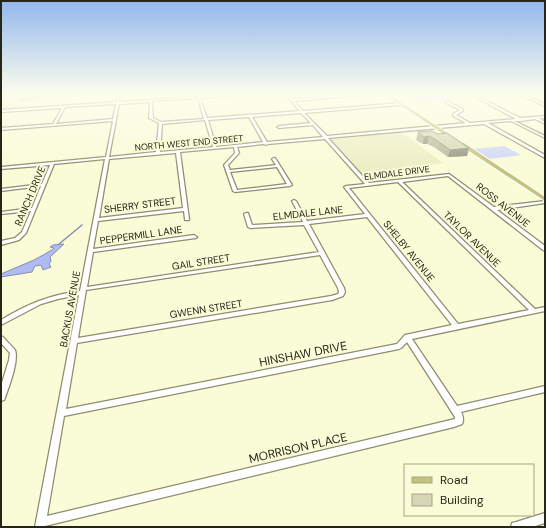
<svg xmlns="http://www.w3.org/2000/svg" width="546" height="528" font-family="'DM Sans',sans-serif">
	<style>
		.built { fill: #edeec4 }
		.green { fill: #d0d7f6 }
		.water { fill: #afbbf2; stroke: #868eb1 }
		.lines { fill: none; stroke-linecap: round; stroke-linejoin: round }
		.stream { stroke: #868eb1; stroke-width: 1.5 }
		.minor-casing { stroke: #8d8e6d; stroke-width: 2.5 }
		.major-casing { stroke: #fff; stroke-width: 2 }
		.minor { fill: #fff; fill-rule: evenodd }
		.major { fill: #c4c27c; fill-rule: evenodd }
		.wall { fill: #b8b89b }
		.shaded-wall { fill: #96967e }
		.building { fill: #d6d6b4; stroke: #96967e }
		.labels { text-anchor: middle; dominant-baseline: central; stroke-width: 4; stroke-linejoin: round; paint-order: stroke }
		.far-street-label { font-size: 9px; fill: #252518; stroke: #fafbd7 }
		.street-label { font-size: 10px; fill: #252518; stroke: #fafbd7 }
		.near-street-label { font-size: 12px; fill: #252518; stroke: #fafbd7 }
	</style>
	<rect width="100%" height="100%" fill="#fafbd7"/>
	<!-- built -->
	<g class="built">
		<polygon points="1,94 52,94 50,98 41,98 38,102 25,103 19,109 1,111"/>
		<polygon points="401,132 443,163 362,173 330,139"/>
	</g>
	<!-- green -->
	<g class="green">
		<polygon points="408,94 449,94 459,99 421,102"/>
		<polygon points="504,146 521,155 489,159 473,149"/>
	</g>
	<!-- water -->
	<polygon class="water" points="64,244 50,257 51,261 49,264 51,267 43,270 41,265 35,266 32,272 1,277 1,274 34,260 52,250 54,248 50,247 53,245"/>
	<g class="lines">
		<!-- stream -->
		<polyline class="stream" points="59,244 82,225"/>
		<!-- minor casing -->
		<g class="minor-casing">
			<g id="minor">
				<polygon points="40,94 44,94 22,100 21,99"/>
				<path d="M 118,94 L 120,94 L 119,102 L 238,94 L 250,94 L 200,98 L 207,118 L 300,111 L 285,94 L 287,94 L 292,99 L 363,94 L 375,94 L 294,101 L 303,111 L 401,103 L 402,104 L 401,105 L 304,113 L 327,136 L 466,123 L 453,116 L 453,114 L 460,110 L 446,103 L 447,101 L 463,109 L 463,111 L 456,115 L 470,123 L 516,119 L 470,94 L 473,94 L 520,118 L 545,116 L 545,118 L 539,118 L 545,122 L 545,124 L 535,119 L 521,121 L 514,121 L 545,136 L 545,138 L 511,121 L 488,123 L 545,155 L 545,158 L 484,124 L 328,138 L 369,183 L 449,174 L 494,207 L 545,201 L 545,203 L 497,210 L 545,246 L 545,251 L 543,250 L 448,176 L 402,182 L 535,309 L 545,307 L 545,311 L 412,339 L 457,406 L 545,386 L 545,392 L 461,412 C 463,416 464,420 462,424 L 454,427 L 45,526 L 45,527 L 35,527 L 79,295 L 58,299 L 41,304 L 1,325 L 1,320 C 28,304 49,295 80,291 L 105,159 L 54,164 L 26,233 L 19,240 L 1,245 L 1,241 L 15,238 L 22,232 L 31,211 L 1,214 L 1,212 L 32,208 L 41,186 L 1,191 L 1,189 L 42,184 L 50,165 L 1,169 L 1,167 L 106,157 L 113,121 L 1,130 L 1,128 L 53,124 L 62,108 L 1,112 L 1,110 L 116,102 ZM 198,98 L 204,119 L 161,122 L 153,118 L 152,101 ZM 150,102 L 149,118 L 159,123 L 156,152 L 109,157 L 119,104 ZM 116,104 L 113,119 L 56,124 L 65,107 ZM 301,113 L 311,123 L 279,126 L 277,127 L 279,128 L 313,125 L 323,137 L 267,142 L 252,117 ZM 249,117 L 263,142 L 216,147 L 208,120 ZM 205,120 L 213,147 L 160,152 L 162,124 ZM 325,139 L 365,184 L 346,186 L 344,187 L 365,214 L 307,221 L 296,201 L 294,200 L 292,201 L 303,222 L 252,225 L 248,213 L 246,213 L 244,214 L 248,227 L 250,228 L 304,225 L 319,252 L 87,287 L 93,252 L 196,238 L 197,237 L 194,235 L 93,249 L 98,221 L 184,211 L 185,219 L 185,220 L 189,220 L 189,219 L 180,152 L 234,147 L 235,153 L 224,165 L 233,191 L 235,192 L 290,186 L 292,185 L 275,158 L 274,158 L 272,159 L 276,165 L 230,170 L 228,165 L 239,153 L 237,147 L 264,144 L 266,145 L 268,144 ZM 176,153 L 183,208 L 99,218 L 109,159 ZM 277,167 L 287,184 L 237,190 L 230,172 ZM 398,182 L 529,310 L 458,324 L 349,188 ZM 367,217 L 452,325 L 405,335 L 397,344 L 66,409 L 77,343 L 332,300 L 343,296 L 345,292 L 344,288 L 309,224 ZM 320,255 L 338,288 L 339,292 L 338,294 L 331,296 L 78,338 L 86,290 ZM 407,342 L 455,417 L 455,419 L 47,516 L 64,416 L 399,349 L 401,348 Z"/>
				<polygon points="517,94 520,94 545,104 545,106"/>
				<path d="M 1,336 L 3,337 L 15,350 C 19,361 9,386 5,398 L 4,400 L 1,401 L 1,386 L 9,360 L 10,353 L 1,343 Z"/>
				<polygon points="545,513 545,523 532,527 511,527 512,523 516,522"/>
			</g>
		</g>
		<!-- major casing -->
		<g class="major-casing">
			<g id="major">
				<polygon points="384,94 388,94 455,138 451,139"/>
				<polygon points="460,143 464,143 545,197 545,201 460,145"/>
			</g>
		</g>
		<!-- minor -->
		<use href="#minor" class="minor"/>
		<!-- major -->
		<use href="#major" class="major"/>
	</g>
	<!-- wall -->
	<polygon class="wall" points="418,132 438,134 469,148 467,156 448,157 434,147 427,144 423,144 416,140"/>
	<!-- shaded-wall -->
	<g class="shaded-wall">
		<polygon points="429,136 427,144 423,144 424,137"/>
		<polygon points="469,148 467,156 448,157 450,150"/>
	</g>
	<!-- building -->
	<polygon class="building" points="432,131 438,134 447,133 469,148 450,150 436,140 429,136 424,137 418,132"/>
	<!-- sky -->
	<linearGradient id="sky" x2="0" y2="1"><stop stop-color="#91b7ec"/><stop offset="0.56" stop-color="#fdfded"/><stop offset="1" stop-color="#fdfded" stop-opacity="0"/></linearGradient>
	<rect width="546" height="168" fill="url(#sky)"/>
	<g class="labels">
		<!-- far-street labels -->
		<g class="far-street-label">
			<text transform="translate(189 143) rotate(-5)">NORTH WEST END STREET</text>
			<text transform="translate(397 173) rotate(-7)">ELMDALE DRIVE</text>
		</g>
		<!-- street labels -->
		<g class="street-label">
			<text transform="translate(30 196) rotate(-67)">RANCH DRIVE</text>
			<text transform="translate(140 205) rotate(-7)">SHERRY STREET</text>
			<text transform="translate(503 205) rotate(38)">ROSS AVENUE</text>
			<text transform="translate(308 213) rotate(-6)">ELMDALE LANE</text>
			<text transform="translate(141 235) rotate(-8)">PEPPERMILL LANE</text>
			<text transform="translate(472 239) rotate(44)">TAYLOR AVENUE</text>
			<text transform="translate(409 251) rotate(51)">SHELBY AVENUE</text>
			<text transform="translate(201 262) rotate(-9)">GAIL STREET</text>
			<text transform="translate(70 309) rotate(-80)">BACKUS AVENUE</text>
			<text transform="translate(206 309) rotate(-9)">GWENN STREET</text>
		</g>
		<!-- near-street labels -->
		<g class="near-street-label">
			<text transform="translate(303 354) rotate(-11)">HINSHAW DRIVE</text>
			<text transform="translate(298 448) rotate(-13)">MORRISON PLACE</text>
		</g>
	</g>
	<!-- border -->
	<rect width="546" height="528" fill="none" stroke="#252518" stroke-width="4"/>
	<!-- legend -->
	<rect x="404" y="464" width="130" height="52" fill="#fafbd7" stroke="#a5a58b"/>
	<rect x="412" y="477" width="20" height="6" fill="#c4c27c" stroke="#a5a58b"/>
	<text x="440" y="484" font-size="12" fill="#252518">Road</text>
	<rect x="412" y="494" width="20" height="12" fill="#d6d6b4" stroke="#a5a58b"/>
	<text x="440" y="504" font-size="12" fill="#252518">Building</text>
</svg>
